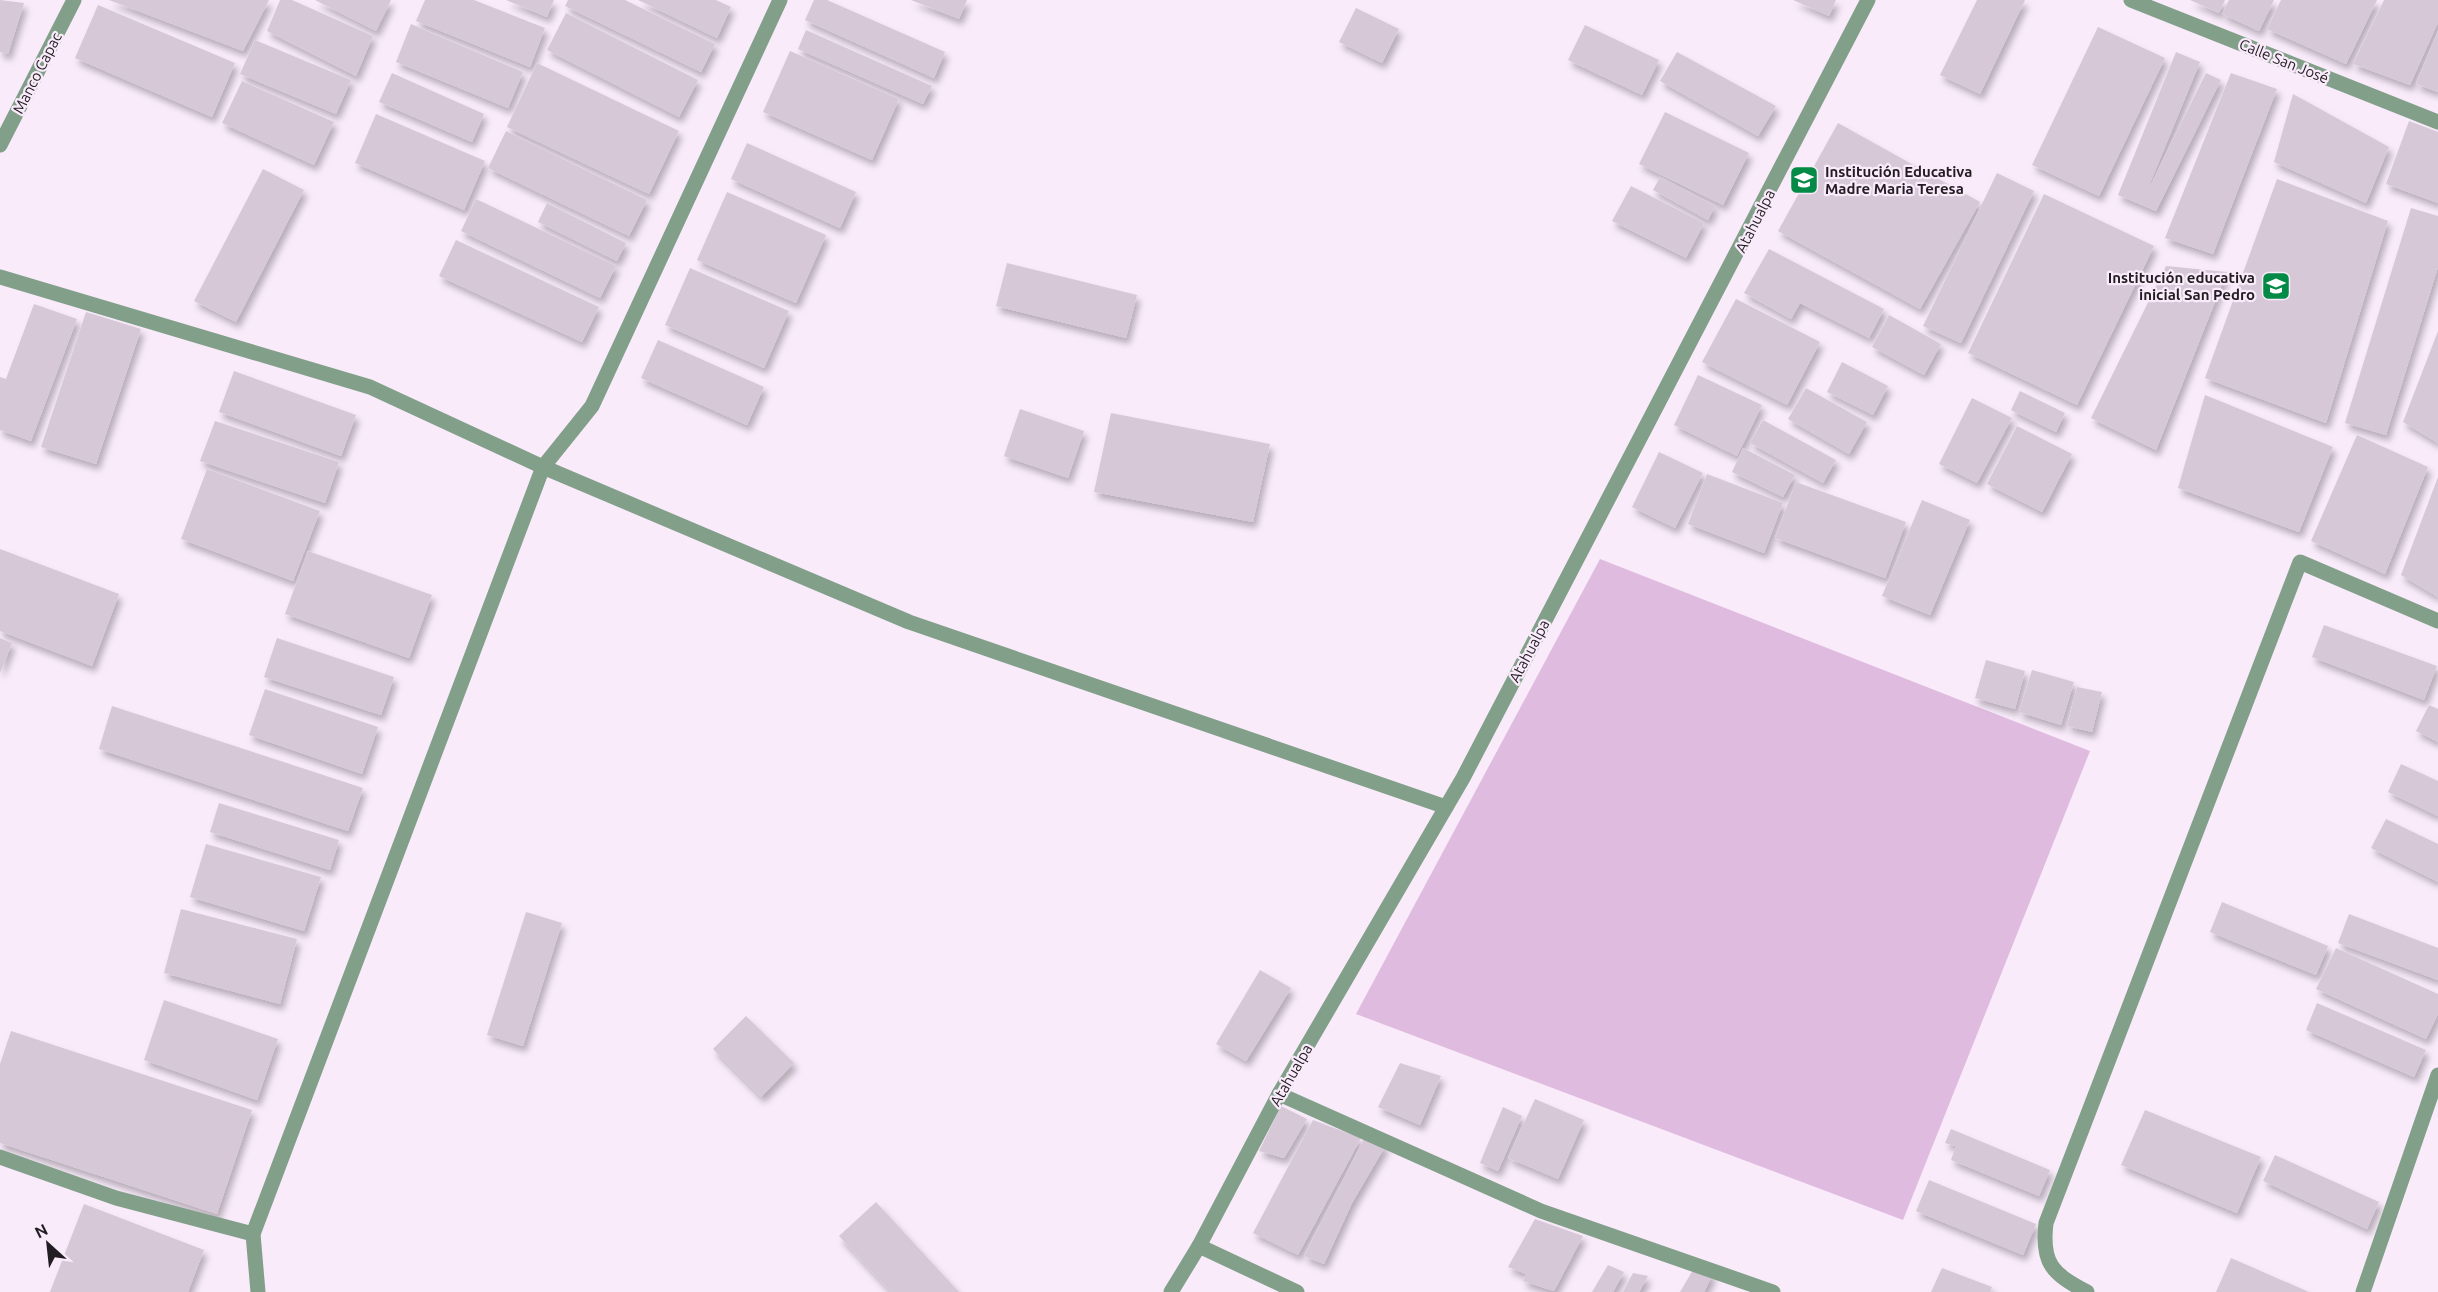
<svg xmlns="http://www.w3.org/2000/svg" width="2438" height="1292" font-family="Ubuntu,sans-serif">
	<style>
		.green { fill: #dfbbe0 }
		.building { fill: #d6c8d6; filter: url(#shadow) }
		.lines { fill: none; stroke-linecap: round; stroke-linejoin: round }
		.service { stroke: #829f89; stroke-width: 15 }
		.minor { stroke: #829f89; stroke-width: 15 }
		.labels { text-anchor: middle; dominant-baseline: central; stroke-width: 4.5; stroke-linejoin: round; paint-order: stroke }
		.street-label { font-size: 15px; fill: #221d22; stroke: #f9ebfa }
		.poi-label { font-size: 15px; font-weight: bold; fill: #221d22; stroke: #f9ebfa; text-anchor: start }
	</style>
	<defs>
		<filter id="shadow"><feDropShadow dx="3.5" dy="6" stdDeviation="3" flood-color="#0004"/></filter>
	</defs>
	<rect width="100%" height="100%" fill="#f9ebfa"/>
	<!-- green -->
	<polygon class="green" points="1600,559 2090,751 1903,1220 1356,1014"/>
	<!-- building -->
	<g class="building">
		<polygon points="0,0 24,3 8,54 0,52"/>
		<polygon points="109,0 269,0 243,51"/>
		<polygon points="280,0 292,0 373,36 356,76 267,31"/>
		<polygon points="315,0 391,0 376,31"/>
		<polygon points="425,0 474,0 545,28 530,67 416,21"/>
		<polygon points="506,0 554,0 547,17"/>
		<polygon points="568,0 625,0 715,44 701,72 565,6"/>
		<polygon points="638,0 716,0 731,7 717,38"/>
		<polygon points="814,0 827,0 945,52 934,78 805,20"/>
		<polygon points="911,0 967,0 959,19"/>
		<polygon points="1793,0 1836,0 1829,16"/>
		<polygon points="1977,0 2025,0 1980,94 1940,75"/>
		<polygon points="2190,0 2225,0 2219,13"/>
		<polygon points="2229,0 2274,0 2259,31 2222,14"/>
		<polygon points="2281,0 2377,0 2346,64 2267,29"/>
		<polygon points="2384,0 2438,0 2438,22 2410,85 2353,64"/>
		<polygon points="98,5 235,63 212,117 75,58"/>
		<polygon points="1356,8 1399,29 1382,63 1339,42"/>
		<polygon points="566,13 698,80 679,117 547,50"/>
		<polygon points="411,24 523,72 508,108 396,62"/>
		<polygon points="1585,25 1659,60 1642,95 1568,60"/>
		<polygon points="2098,27 2165,58 2099,196 2032,165"/>
		<polygon points="806,30 932,86 923,104 798,49"/>
		<polygon points="2438,31 2438,92 2416,84"/>
		<polygon points="255,40 351,80 336,114 240,74"/>
		<polygon points="790,51 899,99 872,160 763,112"/>
		<polygon points="1677,52 1776,106 1758,136 1660,81"/>
		<polygon points="2176,52 2200,62 2144,198 2206,73 2221,80 2156,211 2118,195"/>
		<polygon points="537,63 679,131 649,194 507,127"/>
		<polygon points="392,73 484,114 472,142 379,102"/>
		<polygon points="2231,73 2277,89 2213,254 2165,238"/>
		<polygon points="242,81 334,122 314,165 222,123"/>
		<polygon points="2293,94 2389,147 2366,203 2274,162"/>
		<polygon points="1665,112 1749,153 1723,205 1639,164"/>
		<polygon points="376,114 485,161 464,210 355,163"/>
		<polygon points="2409,121 2438,132 2438,203 2386,184"/>
		<polygon points="1838,123 1980,202 1920,309 1778,231"/>
		<polygon points="506,131 647,200 629,236 488,168"/>
		<polygon points="747,143 856,192 840,228 731,179"/>
		<polygon points="263,169 304,190 236,322 194,301"/>
		<polygon points="1997,173 2034,191 1961,343 1923,326"/>
		<polygon points="1660,177 1715,206 1708,220 1653,190"/>
		<polygon points="2277,179 2388,221 2326,423 2205,378"/>
		<polygon points="1631,186 1704,223 1686,258 1612,221"/>
		<polygon points="727,192 826,235 796,303 697,260"/>
		<polygon points="2044,194 2154,246 2077,405 1968,353"/>
		<polygon points="476,199 616,266 600,298 461,231"/>
		<polygon points="547,203 626,243 617,261 538,222"/>
		<polygon points="2411,208 2438,216 2438,267 2386,435 2345,423"/>
		<polygon points="456,240 599,307 582,342 439,276"/>
		<polygon points="1769,249 1884,309 1869,338 1800,303 1791,319 1744,293"/>
		<polygon points="1007,263 1137,295 1126,338 996,306"/>
		<polygon points="2166,266 2227,272 2156,450 2091,418"/>
		<polygon points="690,268 789,311 764,368 665,325"/>
		<polygon points="1736,299 1820,342 1787,405 1702,362"/>
		<polygon points="34,304 77,319 31,441 0,430 0,377 6,379"/>
		<polygon points="86,312 141,329 96,464 41,447"/>
		<polygon points="1889,315 1941,344 1924,375 1872,347"/>
		<polygon points="2438,331 2438,443 2403,422"/>
		<polygon points="658,340 764,387 747,425 641,378"/>
		<polygon points="1842,362 1888,386 1873,415 1827,392"/>
		<polygon points="234,371 356,415 341,456 219,412"/>
		<polygon points="1698,375 1762,405 1737,456 1674,425"/>
		<polygon points="1806,388 1867,422 1849,454 1788,419"/>
		<polygon points="2020,391 2065,413 2056,432 2011,410"/>
		<polygon points="2205,395 2333,447 2299,532 2178,488"/>
		<polygon points="1972,398 2012,418 1977,483 1939,464"/>
		<polygon points="1020,409 1084,431 1068,478 1004,456"/>
		<polygon points="1111,413 1270,444 1253,522 1094,492"/>
		<polygon points="1763,420 1836,460 1823,483 1750,443"/>
		<polygon points="215,421 339,462 325,503 200,461"/>
		<polygon points="2017,426 2072,454 2042,512 1987,484"/>
		<polygon points="2357,435 2428,467 2385,574 2311,541"/>
		<polygon points="1743,448 1795,475 1783,497 1732,472"/>
		<polygon points="1659,452 1703,473 1675,528 1632,507"/>
		<polygon points="207,469 320,511 293,581 181,539"/>
		<polygon points="1707,474 1783,503 1764,553 1688,524"/>
		<polygon points="2438,477 2438,597 2401,575"/>
		<polygon points="1796,482 1906,522 1885,578 1775,538"/>
		<polygon points="1922,500 1970,520 1930,615 1882,596"/>
		<polygon points="0,549 119,594 92,666 0,631"/>
		<polygon points="308,551 432,595 409,658 285,614"/>
		<polygon points="2324,625 2437,666 2424,700 2312,657"/>
		<polygon points="0,638 12,643 0,673"/>
		<polygon points="277,638 394,677 381,715 264,677"/>
		<polygon points="1986,660 2025,671 2015,709 1975,698"/>
		<polygon points="2032,670 2074,682 2061,725 2019,712"/>
		<polygon points="2077,687 2102,692 2092,732 2067,726"/>
		<polygon points="265,689 378,727 362,774 249,735"/>
		<polygon points="2429,705 2438,709 2438,742 2416,731"/>
		<polygon points="112,706 363,788 348,831 99,749"/>
		<polygon points="2401,764 2438,781 2438,816 2388,792"/>
		<polygon points="219,803 339,840 330,870 210,832"/>
		<polygon points="2386,819 2438,844 2438,882 2371,848"/>
		<polygon points="206,844 321,877 304,931 190,897"/>
		<polygon points="2222,902 2328,946 2316,975 2210,932"/>
		<polygon points="181,909 297,939 280,1004 164,973"/>
		<polygon points="526,912 562,923 523,1046 487,1035"/>
		<polygon points="2349,914 2438,948 2438,980 2338,943"/>
		<polygon points="2336,948 2438,994 2438,1014 2426,1039 2316,989"/>
		<polygon points="1260,970 1291,988 1246,1061 1216,1044"/>
		<polygon points="164,1000 278,1039 257,1100 144,1060"/>
		<polygon points="2317,1003 2426,1050 2414,1077 2306,1030"/>
		<polygon points="746,1016 794,1063 761,1097 713,1049"/>
		<polygon points="11,1031 252,1110 217,1214 0,1143 0,1064"/>
		<polygon points="1400,1063 1441,1076 1420,1125 1378,1107"/>
		<polygon points="1535,1099 1584,1120 1558,1179 1508,1158"/>
		<polygon points="1281,1106 1307,1119 1284,1158 1259,1151"/>
		<polygon points="1503,1107 1522,1116 1498,1171 1480,1163"/>
		<polygon points="2145,1110 2261,1157 2237,1213 2121,1165"/>
		<polygon points="1313,1120 1361,1138 1298,1255 1253,1233"/>
		<polygon points="1951,1129 2050,1170 2039,1196 1951,1160 1956,1146 1945,1143"/>
		<polygon points="1365,1137 1386,1145 1352,1203 1324,1264 1304,1256"/>
		<polygon points="2275,1155 2379,1202 2367,1229 2263,1181"/>
		<polygon points="1929,1180 2036,1224 2023,1255 1916,1211"/>
		<polygon points="876,1202 959,1292 891,1292 839,1236"/>
		<polygon points="84,1204 204,1250 188,1292 50,1292"/>
		<polygon points="1535,1219 1583,1236 1554,1291 1523,1281 1526,1274 1508,1267"/>
		<polygon points="2231,1258 2309,1292 2216,1292"/>
		<polygon points="1608,1265 1624,1272 1613,1292 1592,1292"/>
		<polygon points="1696,1265 1713,1274 1704,1292 1680,1292"/>
		<polygon points="1942,1268 1992,1287 1990,1292 1931,1292"/>
		<polygon points="1633,1273 1648,1276 1639,1292 1623,1292"/>
	</g>
	<g class="lines">
		<!-- service -->
		<polyline class="service" points="0,1157 116,1198 253,1234"/>
		<!-- minor -->
		<g class="minor">
			<polyline points="2131,0 2438,122"/>
			<polyline points="0,145 74,0"/>
			<polyline points="0,277 370,387 543,467 909,622 1446,807"/>
			<polyline points="1279,1094 1541,1211 1773,1292"/>
			<polyline points="1199,1246 1297,1292"/>
			<polyline points="258,1292 253,1234 543,467 592,406 780,0"/>
			<polyline points="1171,1292 1199,1246 1279,1094 1463,778 1868,0"/>
			<path d="M 2087,1292 C 2053,1274 2041,1264 2046,1223 L 2300,562 L 2438,621"/>
			<polyline points="2363,1292 2438,1075"/>
		</g>
	</g>
	<!-- icons -->
	<defs>
		<g id="school-square" transform="scale(1.5)"><rect x="-9" y="-9" width="18" height="18" rx="4" fill="#038a46" stroke="#f9ebfa"/><path d="M0-5L7-2L0 1L-7-2ZM-4 1L0 2.5L4 1V4Q0 6-4 4Z" fill="#fff"/></g>
	</defs>
	<g fill-rule="evenodd">
		<use href="#school-square" x="1804" y="180"/>
		<use href="#school-square" x="2276" y="286"/>
	</g>
	<g class="labels">
		<!-- street labels -->
		<g class="street-label">
			<text transform="translate(2284 61) rotate(22)">Calle San José</text>
			<text transform="translate(37 73) rotate(-63)">Manco Capac</text>
			<text transform="translate(1755 221) rotate(-63)">Atahualpa</text>
			<text transform="translate(1529 651) rotate(-62)">Atahualpa</text>
			<text transform="translate(1291 1075) rotate(-60)">Atahualpa</text>
		</g>
		<!-- poi labels -->
		<g class="poi-label">
			<text x="1825" y="171">Institución Educativa<tspan x="1825" dy="17">Madre Maria Teresa</tspan></text>
			<text x="2255" y="277" text-anchor="end">Institución educativa<tspan x="2255" dy="17">inicial San Pedro</tspan></text>
		</g>
	</g>
	<!-- north arrow -->
	<g transform="translate(48 1244) rotate(333)" stroke="#f9ebfa" stroke-width="4.5" paint-order="stroke">
	<path d="M0-4.5L10 22L0 15L-10 22Z" fill="#221d22"/>
	<text y="-9" font-size="16" font-weight="bold" text-anchor="middle" fill="#221d22">N</text>
	</g>
</svg>
